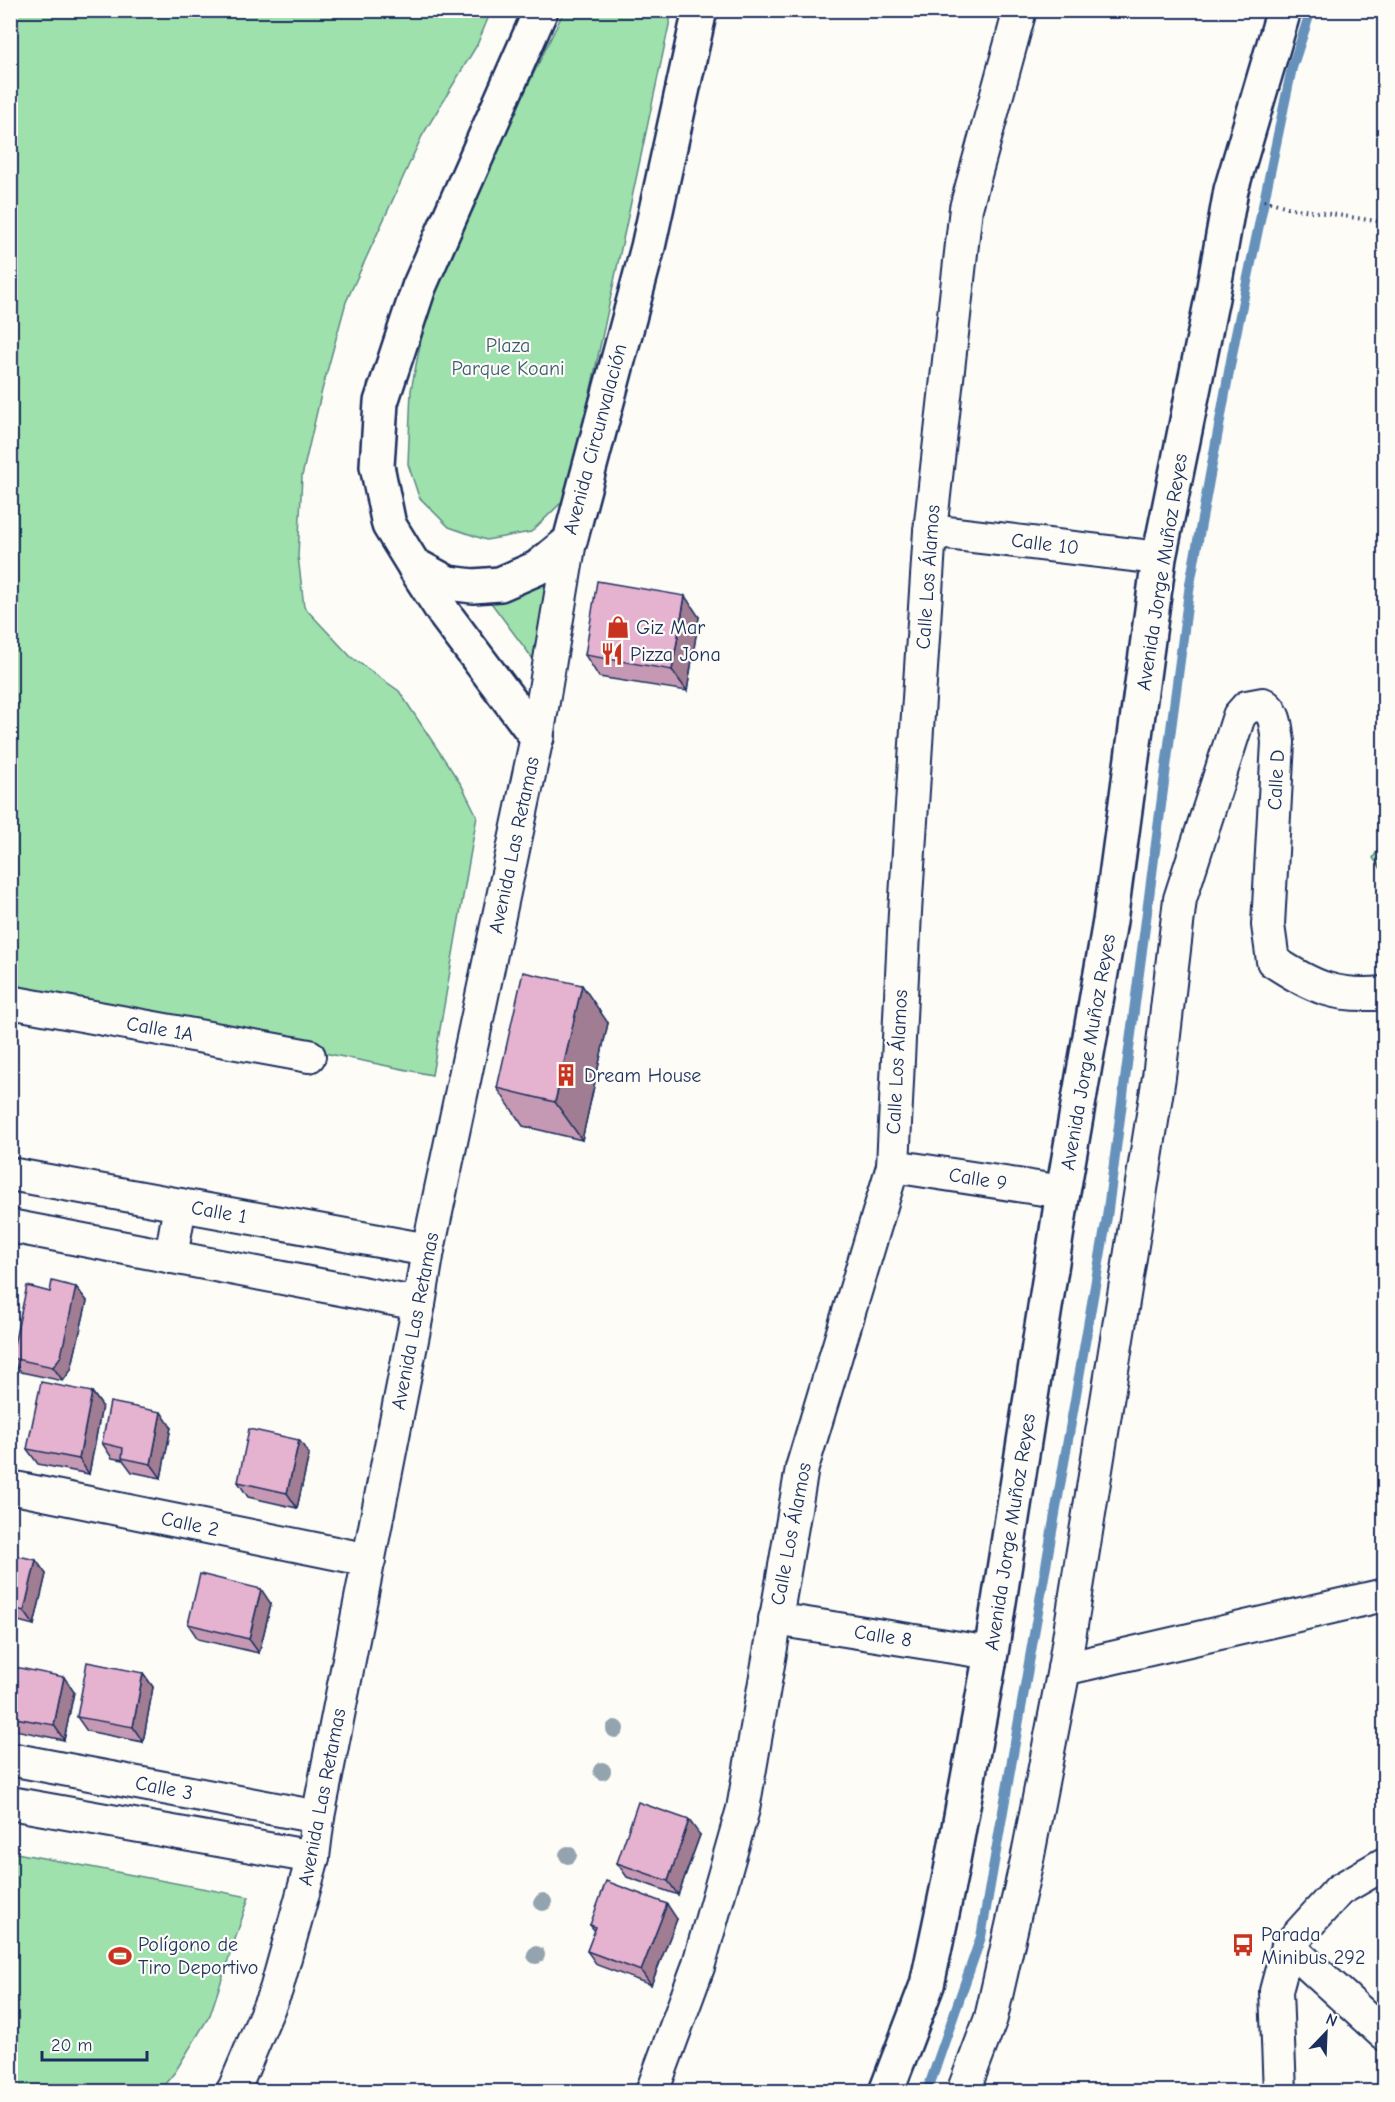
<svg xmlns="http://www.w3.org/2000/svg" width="1395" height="2102" font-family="'Comic Neue',sans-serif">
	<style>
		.green { fill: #9ee1ac; stroke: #5c8885; stroke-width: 1.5 }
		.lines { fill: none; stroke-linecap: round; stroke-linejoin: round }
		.stream { stroke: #6591ba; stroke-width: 10 }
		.minor-casing { stroke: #1b2f5e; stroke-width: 36 }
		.tertiary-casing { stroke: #1b2f5e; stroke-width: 38 }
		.path { stroke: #1b2f5e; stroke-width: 4; stroke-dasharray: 1.5 4.5; stroke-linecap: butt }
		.minor { stroke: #fdfcf7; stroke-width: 32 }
		.tertiary { stroke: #fdfcf7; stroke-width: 33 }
		.tree { fill: #93a4ae }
		.wall { fill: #c599b3; stroke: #1b2f5e; stroke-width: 1.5 }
		.shaded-wall { fill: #a07d92; stroke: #1b2f5e; stroke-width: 1.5 }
		.building { fill: #e5b2d0; stroke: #1b2f5e; stroke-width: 1.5 }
		.labels { text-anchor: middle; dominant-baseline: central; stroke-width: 4.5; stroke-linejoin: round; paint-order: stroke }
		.park-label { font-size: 20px; fill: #3c5c72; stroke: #fdfcf7 }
		.street-label { font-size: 20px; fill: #1b2f5e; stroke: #fdfcf7 }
		.poi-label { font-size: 20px; fill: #1b2f5e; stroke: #fdfcf7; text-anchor: start }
	</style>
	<rect width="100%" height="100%" fill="#fdfcf7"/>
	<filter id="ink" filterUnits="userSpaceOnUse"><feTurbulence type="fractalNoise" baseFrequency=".0167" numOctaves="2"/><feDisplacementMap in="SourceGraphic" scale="12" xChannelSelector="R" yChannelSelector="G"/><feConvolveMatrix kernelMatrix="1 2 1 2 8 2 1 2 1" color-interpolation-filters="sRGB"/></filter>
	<g filter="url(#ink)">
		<!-- green -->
		<g class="green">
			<polygon points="11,11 491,11 477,45 422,136 346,302 322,390 302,476 298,556 304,607 351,657 399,691 462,786 477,816 432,1075 11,989"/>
			<polygon points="564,11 672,11 577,454 563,501 531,532 486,540 449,527 419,497 408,464 411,390 426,315 466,213"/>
			<polygon points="553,568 533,659 480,588"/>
			<polygon points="1384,839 1384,873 1373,858"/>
			<polygon points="11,1852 249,1897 210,2015 175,2072 159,2091 11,2091"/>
		</g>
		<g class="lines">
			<!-- stream -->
			<polyline class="stream" points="927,2092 981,1937 1107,1217 1190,584 1235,339 1292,68 1311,10"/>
			<!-- minor casing -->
			<g class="minor-casing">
				<g id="minor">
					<polyline points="930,531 1159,558"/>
					<polyline points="10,1002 309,1056"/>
					<polyline points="893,1166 1063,1192"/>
					<polyline points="10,1174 428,1250"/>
					<polyline points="10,1226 419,1304"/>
					<polyline points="171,1257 180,1205"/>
					<polyline points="10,1487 369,1560"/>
					<polyline points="775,1619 991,1653"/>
					<polyline points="1064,1669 1384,1595"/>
					<polyline points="10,1759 318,1817"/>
					<polyline points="10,1803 313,1857"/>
					<polyline points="1288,1946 1384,2034"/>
					<polyline points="232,2092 235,2087 276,1990 313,1857 318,1817 419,1304 428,1250 537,737 570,541"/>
					<polyline points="652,2092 698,1967 743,1809 802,1468 893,1166 905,912 930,531 966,208 1020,10"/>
					<path d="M 963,2092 L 991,2018 L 1027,1860 L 1064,1669 L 1159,1077 L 1180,899 L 1239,716 L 1247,707 L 1263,704 C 1276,712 1276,728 1278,742 L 1268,925 L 1273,961 C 1312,987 1337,998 1384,993"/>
					<polyline points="1280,2092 1276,1991 1288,1946 1339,1890 1384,1864"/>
				</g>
			</g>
			<!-- tertiary casing -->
			<g class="tertiary-casing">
				<g id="tertiary">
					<polyline points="541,10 419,287 381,402 377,466 389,525 413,564 448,583 473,586 500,584 537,568 570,541 648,247 700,10"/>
					<polyline points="415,568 446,616 537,737"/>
					<polyline points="886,2092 927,1985 951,1871 991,1653 1063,1192 1110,921 1159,558 1212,298 1231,190 1284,10"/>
				</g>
			</g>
			<!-- path -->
			<polyline class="path" points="1264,200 1291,208 1383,222 1384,237"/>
			<!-- minor -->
			<use href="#minor" class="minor"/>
			<!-- tertiary -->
			<use href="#tertiary" class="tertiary"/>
		</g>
		<!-- trees -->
		<g class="tree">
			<circle cx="615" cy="1729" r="9"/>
			<circle cx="602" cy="1771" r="9"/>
			<circle cx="568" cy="1855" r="9"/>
			<circle cx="543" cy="1902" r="9"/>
			<circle cx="536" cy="1955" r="9"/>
		</g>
		<!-- wall -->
		<g class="wall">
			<polygon points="777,10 791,10 790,13"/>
			<polygon points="699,617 687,691 599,677 585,655"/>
			<polygon points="608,1023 582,1140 523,1126 497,1088"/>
			<polygon points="76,1287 87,1301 71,1370 63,1381 21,1372 11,1358 50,1292"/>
			<polygon points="92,1392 102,1406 89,1474 38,1464 27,1449"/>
			<polygon points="171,1427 161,1478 132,1472 123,1460 112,1458 102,1443"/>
			<polygon points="309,1454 297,1508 248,1497 238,1482"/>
			<polygon points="10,1554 46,1574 34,1625 10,1619"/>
			<polygon points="271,1604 259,1653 198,1639 188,1624"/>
			<polygon points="10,1666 74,1692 64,1740 10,1729"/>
			<polygon points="143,1673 153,1687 143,1742 87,1731 77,1717"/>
			<polygon points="700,1835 678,1895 627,1877 617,1863"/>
			<polygon points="677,1919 651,1985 597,1965 587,1951 595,1931 590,1925"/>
		</g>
		<!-- shaded-wall -->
		<g class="shaded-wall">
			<polygon points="685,596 699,617 687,691 672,670"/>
			<polygon points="582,985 608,1023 582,1140 555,1102"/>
			<polygon points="76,1287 87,1301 71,1370 63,1381 53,1367"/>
			<polygon points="92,1392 102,1406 89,1474 79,1459"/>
			<polygon points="161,1412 171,1427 161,1478 151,1464"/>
			<polygon points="299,1440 309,1454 297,1508 287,1493"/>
			<polygon points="36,1560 46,1574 34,1625 24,1611"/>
			<polygon points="261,1589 271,1604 259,1653 249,1639"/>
			<polygon points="143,1673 153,1687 143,1742 133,1727"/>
			<polygon points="64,1677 74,1692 64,1740 54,1725"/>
			<polygon points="689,1820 700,1835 678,1895 668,1881"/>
			<polygon points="667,1904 677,1919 651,1985 641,1971"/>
		</g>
		<!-- building -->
		<g class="building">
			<polygon points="597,581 685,596 672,670 585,655"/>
			<polygon points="523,972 582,985 555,1102 497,1088"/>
			<polygon points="52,1281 76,1287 61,1356 53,1367 11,1358 27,1286 50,1292"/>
			<polygon points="41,1382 92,1392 79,1459 27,1449"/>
			<polygon points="110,1402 161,1412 151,1464 122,1458 123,1448 102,1443"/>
			<polygon points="249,1429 299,1440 287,1493 238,1482"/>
			<polygon points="10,1554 36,1560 24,1611 10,1607"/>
			<polygon points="200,1574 261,1589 249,1639 188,1624"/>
			<polygon points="87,1662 143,1673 133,1727 77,1717"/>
			<polygon points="10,1666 64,1677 54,1725 10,1717"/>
			<polygon points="638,1802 689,1820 668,1881 617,1863"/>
			<polygon points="606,1881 667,1904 641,1971 587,1951 596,1927 590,1925"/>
		</g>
	</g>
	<!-- icons -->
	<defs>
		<g id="shop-bare" transform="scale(1.8)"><path d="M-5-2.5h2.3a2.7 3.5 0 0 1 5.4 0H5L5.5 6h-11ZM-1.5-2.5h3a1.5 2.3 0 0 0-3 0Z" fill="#c8321e" stroke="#fdfcf7" stroke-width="2.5" paint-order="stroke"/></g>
		<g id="restaurant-bare" transform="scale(1.8)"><path d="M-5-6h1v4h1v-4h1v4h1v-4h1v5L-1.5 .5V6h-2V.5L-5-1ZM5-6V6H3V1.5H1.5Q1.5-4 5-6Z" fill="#c8321e" stroke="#fdfcf7" stroke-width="2.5" paint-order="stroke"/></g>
		<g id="building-bare" transform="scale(1.8)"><path d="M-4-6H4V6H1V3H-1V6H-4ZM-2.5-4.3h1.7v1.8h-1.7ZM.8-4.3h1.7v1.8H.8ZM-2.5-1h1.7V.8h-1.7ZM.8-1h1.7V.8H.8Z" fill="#c8321e" stroke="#fdfcf7" stroke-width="2.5" paint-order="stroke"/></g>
		<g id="bus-bare" transform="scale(1.8)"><path d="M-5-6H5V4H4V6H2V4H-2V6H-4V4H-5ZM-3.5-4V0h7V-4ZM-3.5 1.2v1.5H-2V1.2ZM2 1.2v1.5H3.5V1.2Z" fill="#c8321e" stroke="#fdfcf7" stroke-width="2.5" paint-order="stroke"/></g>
		<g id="stadium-bare" transform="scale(1.8)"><path d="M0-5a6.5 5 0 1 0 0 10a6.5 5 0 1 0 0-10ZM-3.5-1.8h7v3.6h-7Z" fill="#c8321e" stroke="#fdfcf7" stroke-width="2.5" paint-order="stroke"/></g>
	</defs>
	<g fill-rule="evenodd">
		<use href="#shop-bare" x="618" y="627"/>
		<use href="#restaurant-bare" x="612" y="654"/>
		<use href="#building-bare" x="566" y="1075"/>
		<use href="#bus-bare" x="1243" y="1945"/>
		<use href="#stadium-bare" x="120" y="1956"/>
	</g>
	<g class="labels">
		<!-- park labels -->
		<g class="park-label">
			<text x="508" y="345">Plaza<tspan x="508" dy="23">Parque Koani</tspan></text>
		</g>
		<!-- street labels -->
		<g class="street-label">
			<text transform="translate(595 439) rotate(-75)">Avenida Circunvalación</text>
			<text transform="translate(1045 544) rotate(7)">Calle 10</text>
			<text transform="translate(1162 572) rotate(-81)">Avenida Jorge Muñoz Reyes</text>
			<text transform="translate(928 577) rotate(-86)">Calle Los Álamos</text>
			<text transform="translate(1276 780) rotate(-87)">Calle D</text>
			<text transform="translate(514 845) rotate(-78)">Avenida Las Retamas</text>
			<text transform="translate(160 1029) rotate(10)">Calle 1A</text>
			<text transform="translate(1088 1052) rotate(-80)">Avenida Jorge Muñoz Reyes</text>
			<text transform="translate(897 1062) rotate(-87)">Calle Los Álamos</text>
			<text transform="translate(978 1179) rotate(9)">Calle 9</text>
			<text transform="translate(219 1212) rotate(10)">Calle 1</text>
			<text transform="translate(415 1321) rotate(-79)">Avenida Las Retamas</text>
			<text transform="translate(190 1524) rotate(12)">Calle 2</text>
			<text transform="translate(1010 1532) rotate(-81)">Avenida Jorge Muñoz Reyes</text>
			<text transform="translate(791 1534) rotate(-79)">Calle Los Álamos</text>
			<text transform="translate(883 1636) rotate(9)">Calle 8</text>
			<text transform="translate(164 1788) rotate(11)">Calle 3</text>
			<text transform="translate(322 1797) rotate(-79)">Avenida Las Retamas</text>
		</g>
		<!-- poi labels -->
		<g class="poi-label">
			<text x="636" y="627">Giz Mar</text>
			<text x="630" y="654">Pizza Jona</text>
			<text x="584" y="1075">Dream House</text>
			<text x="1261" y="1934">Parada<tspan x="1261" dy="23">Minibus 292</tspan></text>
			<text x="138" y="1944">Polígono de<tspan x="138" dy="23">Tiro Deportivo</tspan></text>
		</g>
	</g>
	<!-- margin -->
	<rect width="1395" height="2102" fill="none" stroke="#fdfcf7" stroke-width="36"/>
	<rect x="18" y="18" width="1359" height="2066" fill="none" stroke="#1b2f5e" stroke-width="2" filter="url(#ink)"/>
	<!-- north arrow -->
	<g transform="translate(1326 2033) rotate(23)" stroke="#fdfcf7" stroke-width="4.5" paint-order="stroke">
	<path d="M0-4.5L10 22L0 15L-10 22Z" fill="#1b2f5e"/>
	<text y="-9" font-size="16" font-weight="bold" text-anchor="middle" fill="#1b2f5e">N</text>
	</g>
	<!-- scale -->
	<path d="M42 2051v9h105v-9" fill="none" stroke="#1b2f5e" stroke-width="3"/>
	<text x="51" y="2051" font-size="18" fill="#1b2f5e" stroke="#fdfcf7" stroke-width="4.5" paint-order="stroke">20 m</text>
</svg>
